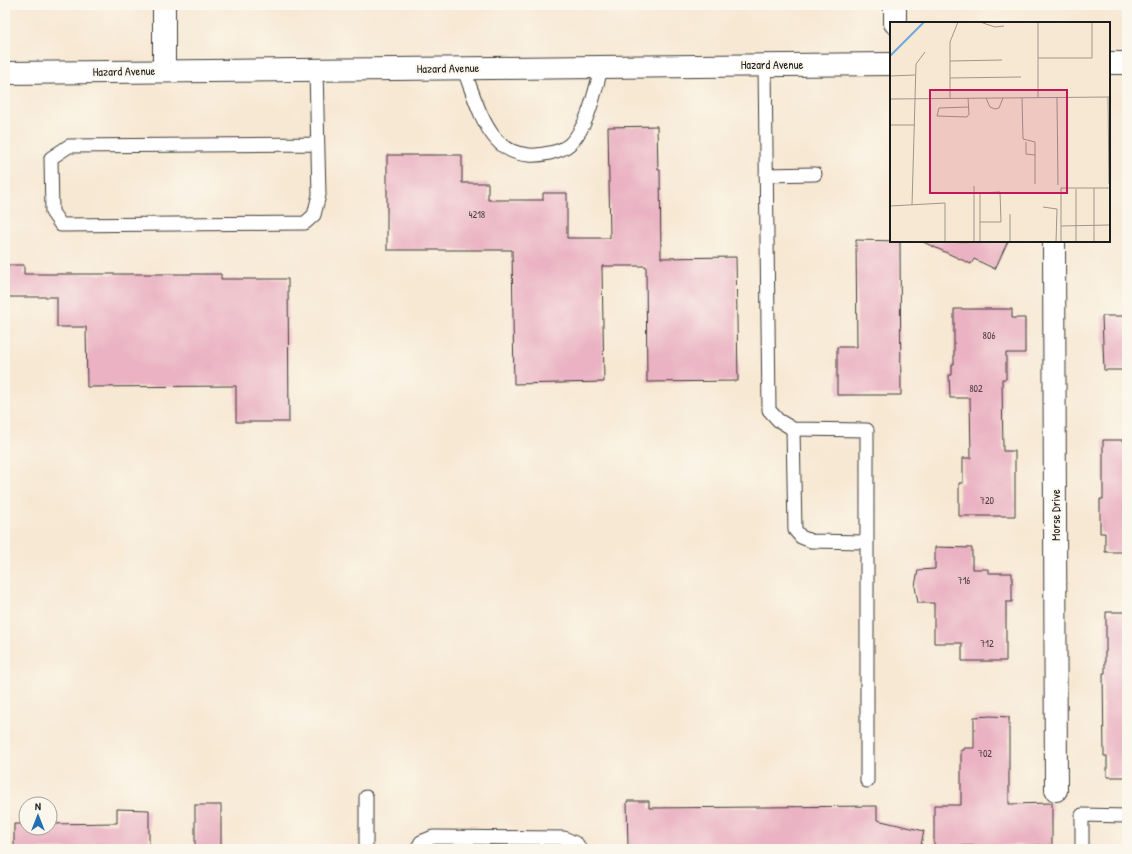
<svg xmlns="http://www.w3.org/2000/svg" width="1132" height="854" font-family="'Patrick Hand',sans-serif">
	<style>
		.building { fill: #eab2c3 }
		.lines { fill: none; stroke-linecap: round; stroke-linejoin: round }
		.service-casing { stroke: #3d3b37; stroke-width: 15 }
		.minor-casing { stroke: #3d3b37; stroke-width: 24 }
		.tertiary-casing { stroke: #3d3b37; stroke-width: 24 }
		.service { stroke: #fff; stroke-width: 13 }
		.minor { stroke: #fff; stroke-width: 22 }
		.tertiary { stroke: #fff; stroke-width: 22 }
		.labels { text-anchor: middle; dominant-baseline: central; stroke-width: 4; stroke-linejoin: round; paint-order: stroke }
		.number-label { font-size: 10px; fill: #504246 }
		.street-label { font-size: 12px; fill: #1c1c1c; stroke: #fbf7ec }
		.inset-river { fill: none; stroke: #6ca8dd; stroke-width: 2 }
		.inset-road { fill: none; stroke: #9f968a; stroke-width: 1 }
		.view { fill: #c2185b; fill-opacity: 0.15; stroke: #c2185b; stroke-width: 2 }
		.inset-edge { fill: none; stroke: #1c1c1c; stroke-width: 2 }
	</style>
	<rect width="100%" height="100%" fill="#fbf7ec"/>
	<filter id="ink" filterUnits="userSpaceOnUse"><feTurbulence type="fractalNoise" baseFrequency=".025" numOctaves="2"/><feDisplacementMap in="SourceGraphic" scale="8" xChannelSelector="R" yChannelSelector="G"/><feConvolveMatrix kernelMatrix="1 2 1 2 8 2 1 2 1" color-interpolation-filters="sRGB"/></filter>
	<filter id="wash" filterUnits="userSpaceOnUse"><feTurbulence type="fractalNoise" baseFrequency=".012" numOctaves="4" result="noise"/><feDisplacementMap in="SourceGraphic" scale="16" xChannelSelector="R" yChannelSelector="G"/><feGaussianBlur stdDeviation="0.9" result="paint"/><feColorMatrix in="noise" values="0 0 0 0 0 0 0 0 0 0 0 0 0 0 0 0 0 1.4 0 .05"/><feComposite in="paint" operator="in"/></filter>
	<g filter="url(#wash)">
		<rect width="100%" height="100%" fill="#f7e8d3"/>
		<g id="blocks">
			<!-- building -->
			<g class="building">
				<polygon points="657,126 658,170 660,170 661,258 736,257 738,381 647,382 646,266 602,266 604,382 514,384 512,250 387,250 387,155 462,155 462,183 488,183 488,200 543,200 543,193 567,193 567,238 610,238 608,127"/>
				<polygon points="856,240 900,241 901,395 837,395 837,347 857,347"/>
				<polygon points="921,241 1008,241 995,269 974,259 971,264"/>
				<polygon points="5,265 24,265 24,274 221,274 221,279 288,279 289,422 236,422 236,386 87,387 86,327 57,327 57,297 5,297"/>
				<polygon points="954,309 1012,309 1012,318 1025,318 1025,353 1006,353 1006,379 1002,379 1003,451 1015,451 1015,516 959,516 959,483 963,483 963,458 971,458 970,398 950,398 949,375 952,375 952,364 954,364"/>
				<polygon points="1102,316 1127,316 1127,370 1104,370"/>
				<polygon points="1103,440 1127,440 1127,552 1105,552 1105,533 1100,533 1100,499 1103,499"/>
				<polygon points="935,547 972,548 972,569 988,569 988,573 1012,573 1012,602 1006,602 1006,661 962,661 962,643 934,643 934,603 918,603 915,586 918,570 935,569"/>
				<polygon points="1106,612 1127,612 1127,777 1107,777 1107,756 1104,756 1103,673 1105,673 1105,652 1106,652"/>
				<polygon points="991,716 1009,717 1009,804 1052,803 1052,845 934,846 934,805 961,805 961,750 964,750 964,748 974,748 974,717"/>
				<polygon points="627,801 649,801 649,808 877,806 877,820 924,831 920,849 883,849 883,848 628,849"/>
				<rect x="195" y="805" width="26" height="44"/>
				<polygon points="117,809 149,810 149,849 14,849 14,824 26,824 26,828 50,828 50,824 117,823"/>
			</g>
		</g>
	</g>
	<g filter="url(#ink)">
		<use href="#blocks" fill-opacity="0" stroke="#3d3b37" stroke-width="1"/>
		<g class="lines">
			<!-- service casing -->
			<g class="service-casing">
				<g id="service">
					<polyline points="765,64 769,410 778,420 793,429 867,430 867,781"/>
					<path d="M 463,68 C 472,90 480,120 495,138 C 504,149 515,154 529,155 C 540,156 561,152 570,144 C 589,125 595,90 602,66"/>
					<polyline points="316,70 319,195 314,215 305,223 61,225 52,212 51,158 69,146 317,144"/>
					<polyline points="766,175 815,174"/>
					<polyline points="793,429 795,530 801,537 811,541 866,542"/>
					<polyline points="366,797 366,849"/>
					<polyline points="417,849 421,842 433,837 564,838 577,844 580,849"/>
					<polyline points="1082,849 1082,815 1127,816"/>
				</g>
			</g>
			<!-- minor casing -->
			<g class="minor-casing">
				<g id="minor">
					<polyline points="164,5 164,70"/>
					<polyline points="895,23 895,5"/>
					<polyline points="1054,241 1056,790"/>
				</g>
			</g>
			<!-- tertiary casing -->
			<g class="tertiary-casing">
				<g id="tertiary">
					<polyline points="1109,63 1127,63"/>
					<polyline points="5,73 891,64"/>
				</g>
			</g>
			<!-- service -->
			<use href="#service" class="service"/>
			<!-- minor -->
			<use href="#minor" class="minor"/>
			<!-- tertiary -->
			<use href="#tertiary" class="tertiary"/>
		</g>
	</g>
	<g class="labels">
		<!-- number labels -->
		<g class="number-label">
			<text x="477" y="214">4218</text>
			<text x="989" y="335">806</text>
			<text x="976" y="388">802</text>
			<text x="987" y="500">720</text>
			<text x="964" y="580">716</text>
			<text x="987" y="643">712</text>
			<text x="985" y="753">702</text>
		</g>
		<!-- street labels -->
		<g class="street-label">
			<text x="772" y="64">Hazard Avenue</text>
			<text transform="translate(448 68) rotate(-1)">Hazard Avenue</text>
			<text transform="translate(124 71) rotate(-1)">Hazard Avenue</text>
			<text transform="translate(1055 515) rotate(-90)">Morse Drive</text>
		</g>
	</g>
	<!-- overview -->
	<g transform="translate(890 22)">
		<rect width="220" height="220" fill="#f7e8d3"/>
		<path class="inset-river" d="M 0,34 L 34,0"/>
		<path class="inset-road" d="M 90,0 L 105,5 L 114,4M 148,36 L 202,36 L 202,0M 60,39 L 112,38M 0,54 L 25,53M 60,56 L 131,55M 218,75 L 219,162M 78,76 L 79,92 L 77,95 L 47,94 L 49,86 L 79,85M 96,76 L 100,85 L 105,87 L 109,86 L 113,76M 132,76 L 133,117 L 145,120 L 145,162M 148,76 L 148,0M 167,76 L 168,163M 0,77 L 220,75M 60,77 L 60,20 L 68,0M 0,103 L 25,103M 136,120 L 136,132 L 145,133M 84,164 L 84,220M 204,166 L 204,220M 186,167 L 186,220M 22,183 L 26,42 L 35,30M 0,184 L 55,181 L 55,220 L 46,220M 153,185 L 167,187 L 166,220M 120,192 L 120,220M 90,200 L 111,200 L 110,170 L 90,171 L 90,220M 171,204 L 220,203M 171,220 L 171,166 L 220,166"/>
		<path class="view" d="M 40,68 L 177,68 L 177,171 L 40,171 Z"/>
		<rect width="220" height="220" class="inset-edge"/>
	</g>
	<!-- margin -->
	<rect width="1132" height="854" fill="none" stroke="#fbf7ec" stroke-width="20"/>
	<!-- north arrow -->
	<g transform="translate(38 816)"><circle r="19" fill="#fbf7ec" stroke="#a29f99"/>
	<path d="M0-3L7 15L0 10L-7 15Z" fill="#1f6fb2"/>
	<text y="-6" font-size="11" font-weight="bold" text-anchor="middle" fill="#1c1c1c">N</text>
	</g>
</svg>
